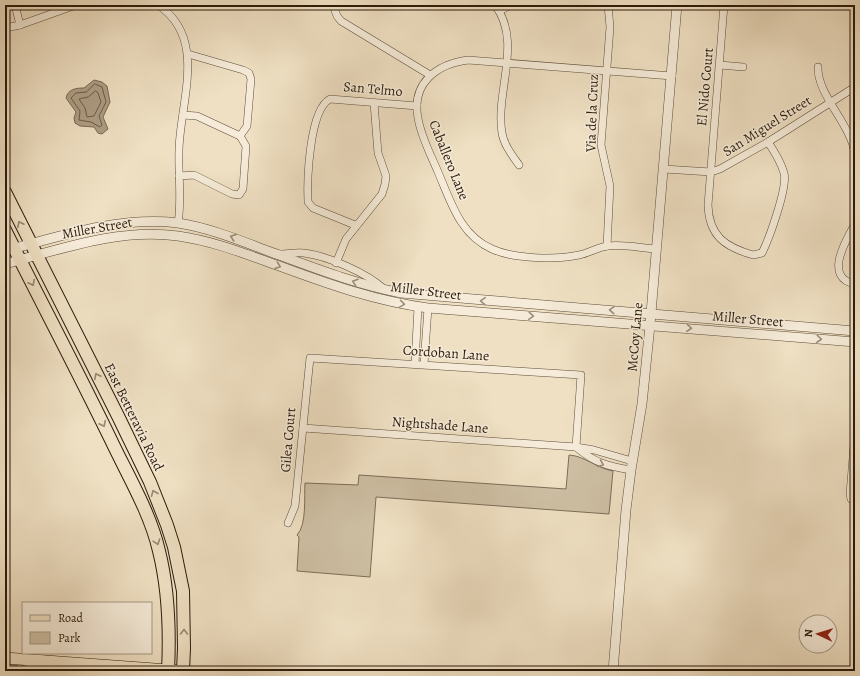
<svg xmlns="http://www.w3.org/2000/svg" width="860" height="676" font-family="Alegreya,serif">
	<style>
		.green { fill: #cebfa4; stroke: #7d6d58 }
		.water { fill: #ad9d84; stroke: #796954 }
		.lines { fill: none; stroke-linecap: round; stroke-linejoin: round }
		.shore { stroke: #6c5c48; stroke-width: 1 }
		.minor-casing { stroke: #5d4c39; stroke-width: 8 }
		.tertiary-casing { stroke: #5d4c39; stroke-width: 10 }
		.primary-casing { stroke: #2c1b0b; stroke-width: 12 }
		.trunk-casing { stroke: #2c1b0b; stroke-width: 14 }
		.minor { stroke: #f5ebd8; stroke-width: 7 }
		.tertiary { stroke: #f5ebd8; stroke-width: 9 }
		.primary { stroke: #efe0c3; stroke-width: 11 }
		.trunk { stroke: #efe0c3; stroke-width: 12 }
		.oneway { stroke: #978770 }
		.oneway2 { stroke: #9b8d7c }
		.labels { text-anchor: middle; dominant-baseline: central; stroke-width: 3; stroke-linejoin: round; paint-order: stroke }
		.street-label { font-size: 14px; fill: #2c1b0b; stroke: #f5ebd8 }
	</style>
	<rect width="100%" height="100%" fill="#efe0c3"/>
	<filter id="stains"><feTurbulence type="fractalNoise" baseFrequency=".005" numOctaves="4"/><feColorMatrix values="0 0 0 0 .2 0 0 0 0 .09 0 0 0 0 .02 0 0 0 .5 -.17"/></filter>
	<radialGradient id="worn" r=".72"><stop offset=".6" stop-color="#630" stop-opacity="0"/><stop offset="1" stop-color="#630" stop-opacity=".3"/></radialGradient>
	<!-- green -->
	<path class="green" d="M 569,455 C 585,456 596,468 613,471 L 609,514 L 376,497 L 370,577 L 297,571 L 299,537 L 297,535 C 307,525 304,496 305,483 L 358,485 L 359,475 L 566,489 Z"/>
	<!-- water -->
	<path class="water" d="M 94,80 L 102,82 L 107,86 L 110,102 L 103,117 L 108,129 L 102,134 L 98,133 L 94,127 L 80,126 L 75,123 L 74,118 L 76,112 L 66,98 C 68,89 76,88 84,88 Z"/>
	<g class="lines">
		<!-- shore -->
		<g class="shore">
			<polygon points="95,84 102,87 106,102 99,116 102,125 100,127 91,122 79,120 80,111 71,98 76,93 86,92"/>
			<polygon points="96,91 98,93 101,102 94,116 87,117 85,108 79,99 88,97"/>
		</g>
		<!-- minor casing -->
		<g class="minor-casing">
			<g id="minor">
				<polyline points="15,5 20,25"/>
				<path d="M 158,5 C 208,38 180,102 179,150 C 178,174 182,200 178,223"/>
				<polyline points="333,5 337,16 341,21 430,75"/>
				<path d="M 495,5 C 523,42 495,92 502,133 C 504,145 512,155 519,165"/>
				<path d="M 724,5 L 708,205 C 709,236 725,247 753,255 L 762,253 C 769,239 788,187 784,173 C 781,162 774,151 768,142"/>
				<polyline points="499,11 511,5"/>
				<polyline points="5,28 20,25 76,5"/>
				<polyline points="720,65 743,67"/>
				<path d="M 818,67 C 817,95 851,124 855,154"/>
				<polyline points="183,115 197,116 240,136"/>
				<polyline points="664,169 711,172 720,169 768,142 855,87"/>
				<polyline points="855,169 855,180"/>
				<polyline points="179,176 194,175 232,194 239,195 243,189 246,146 240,136 247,126 251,79 249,73 243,70 188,54"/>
				<path d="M 855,224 C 846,240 823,278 855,284"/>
				<path d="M 355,225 L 313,208 L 308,202 C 307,181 309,110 330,99 L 417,106"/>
				<polyline points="607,246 610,186 601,145 610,27 608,5"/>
				<path d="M 656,249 C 641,248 623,244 608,246 C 598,247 589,253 579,255 C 556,260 514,259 492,249 C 460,235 451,202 438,172 C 431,155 421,137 418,118 C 411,83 437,64 468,60 L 672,76"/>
				<path d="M 279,254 C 287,254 296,252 304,253 C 328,256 367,273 384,289"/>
				<polyline points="336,263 346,239 382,194 385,184 386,176 378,153 374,103"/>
				<polyline points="415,364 418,307"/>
				<polyline points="424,364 428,308"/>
				<polyline points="303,428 576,447 594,450 632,461"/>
				<polyline points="855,433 850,494 851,499 855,502"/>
				<path d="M 576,447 C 595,463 607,466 631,470"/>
				<polyline points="288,523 295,506 310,358 581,375 576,447"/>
			</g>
		</g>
		<!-- tertiary casing -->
		<g class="tertiary-casing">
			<g id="tertiary">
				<path d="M 5,251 C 60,236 120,216 178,223 C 210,228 239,240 268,251 C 312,267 355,284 401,293 L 855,331"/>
				<path d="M 5,264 C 61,249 119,228 178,236 C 214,241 248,255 282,267 C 331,285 376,301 428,308 L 855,342"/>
				<polyline points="613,671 626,510 631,470 642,404 650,325 677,5"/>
			</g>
		</g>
		<!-- primary casing -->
		<g class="primary-casing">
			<g id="primary">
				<polyline points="5,658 182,671"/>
				<polyline points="5,670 15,671"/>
				<polyline points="24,671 34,670 41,661"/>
			</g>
		</g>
		<!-- trunk casing -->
		<g class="trunk-casing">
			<g id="trunk">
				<polyline points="5,192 118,416 150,482 167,525 174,547 183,591 184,648 183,671"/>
				<path d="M 5,230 C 40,300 77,370 111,440 C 128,476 150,512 159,551 C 169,591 170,630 168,671"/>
			</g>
		</g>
		<!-- minor -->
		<use href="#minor" class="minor"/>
		<!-- tertiary -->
		<use href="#tertiary" class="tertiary"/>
		<!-- primary -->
		<use href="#primary" class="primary"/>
		<!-- trunk -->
		<use href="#trunk" class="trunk"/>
	</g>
	<!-- one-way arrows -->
	<defs><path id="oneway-chevron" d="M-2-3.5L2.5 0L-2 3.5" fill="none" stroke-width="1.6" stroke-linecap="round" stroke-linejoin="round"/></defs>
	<g class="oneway">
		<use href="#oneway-chevron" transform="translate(20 224) rotate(-116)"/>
		<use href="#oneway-chevron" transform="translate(32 283) rotate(63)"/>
		<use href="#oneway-chevron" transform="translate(97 376) rotate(-117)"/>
		<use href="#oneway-chevron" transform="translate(103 424) rotate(63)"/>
		<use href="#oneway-chevron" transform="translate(154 493) rotate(-112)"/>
		<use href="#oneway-chevron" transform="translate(157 542) rotate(72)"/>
		<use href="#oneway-chevron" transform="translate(184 632) rotate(-90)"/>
	</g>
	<g class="oneway2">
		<use href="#oneway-chevron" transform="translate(233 237) rotate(-160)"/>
		<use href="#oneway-chevron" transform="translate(278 266) rotate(20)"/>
		<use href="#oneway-chevron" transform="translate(355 282) rotate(-161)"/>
		<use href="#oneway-chevron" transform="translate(483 301) rotate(-176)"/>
		<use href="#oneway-chevron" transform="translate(402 304) rotate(9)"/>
		<use href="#oneway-chevron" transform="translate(612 310) rotate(-176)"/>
		<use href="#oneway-chevron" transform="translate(531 316) rotate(4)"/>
		<use href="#oneway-chevron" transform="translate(689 328) rotate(5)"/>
		<use href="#oneway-chevron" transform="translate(819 339) rotate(5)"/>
		<use href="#oneway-chevron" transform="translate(601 464) rotate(23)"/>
	</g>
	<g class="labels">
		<!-- street labels -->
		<g class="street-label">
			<text transform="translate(705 87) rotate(-85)">El Nido Court</text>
			<text transform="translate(373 89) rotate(5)">San Telmo</text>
			<text transform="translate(592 113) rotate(-88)">Via de la Cruz</text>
			<text transform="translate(767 126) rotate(-32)">San Miguel Street</text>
			<text transform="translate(449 160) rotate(68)">Caballero Lane</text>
			<text transform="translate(97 228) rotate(-10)">Miller Street</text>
			<text transform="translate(426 291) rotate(7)">Miller Street</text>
			<text transform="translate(748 319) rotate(5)">Miller Street</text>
			<text transform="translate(635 337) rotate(-85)">McCoy Lane</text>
			<text transform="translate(446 353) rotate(4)">Cordoban Lane</text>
			<text transform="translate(134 417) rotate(64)">East Betteravia Road</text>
			<text transform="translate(440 425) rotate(4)">Nightshade Lane</text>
			<text transform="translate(288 440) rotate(-85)">Gilea Court</text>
		</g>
	</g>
	<!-- margin -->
	<rect width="860" height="676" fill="none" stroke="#efe0c3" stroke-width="20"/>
	<rect x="6" y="6" width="848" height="664" fill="none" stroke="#2c1b0b" stroke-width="2"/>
	<rect x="10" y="10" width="840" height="656" fill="none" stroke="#2c1b0b"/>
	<!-- legend -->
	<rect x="22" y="602" width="130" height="52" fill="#f5ebd8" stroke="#a59886"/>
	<rect x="30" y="615" width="20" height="6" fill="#efe0c3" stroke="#a59886"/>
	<text x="58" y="622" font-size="12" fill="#2c1b0b">Road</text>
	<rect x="30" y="632" width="20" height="12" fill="#cebfa4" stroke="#a59886"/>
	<text x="58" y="642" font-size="12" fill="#2c1b0b">Park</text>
	<!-- north arrow -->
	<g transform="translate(818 634) rotate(274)"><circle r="19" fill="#f5ebd8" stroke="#a59886"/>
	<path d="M0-3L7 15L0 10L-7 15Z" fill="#8f2418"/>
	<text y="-6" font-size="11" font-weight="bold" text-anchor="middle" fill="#2c1b0b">N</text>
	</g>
	<rect width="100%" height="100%" filter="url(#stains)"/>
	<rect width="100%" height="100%" fill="url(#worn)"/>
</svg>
